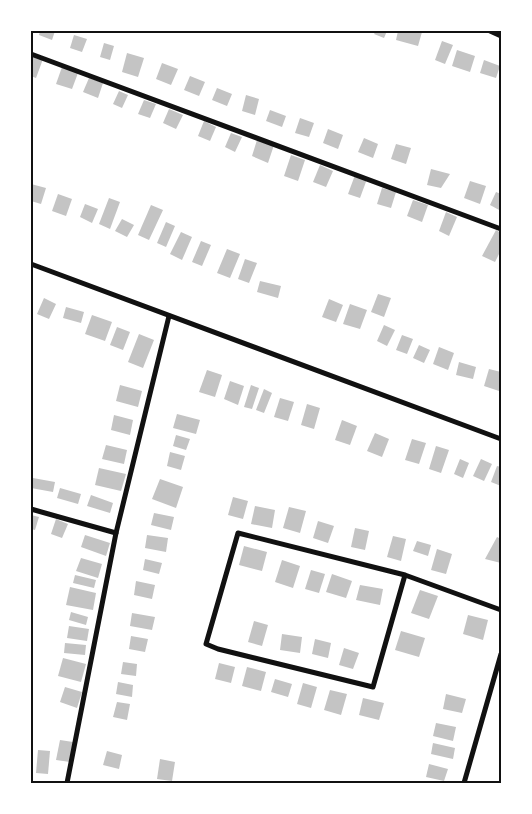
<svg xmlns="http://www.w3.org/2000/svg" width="532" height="814" font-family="Spectral,serif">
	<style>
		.building { fill: #c4c4c4 }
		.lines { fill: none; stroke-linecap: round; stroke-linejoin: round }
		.minor { stroke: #111; stroke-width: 5 }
		.neatline { fill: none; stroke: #111; stroke-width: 2 }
	</style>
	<rect width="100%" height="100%" fill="#fff"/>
	<!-- building -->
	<g class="building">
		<polygon points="40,31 55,31 52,40 39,35"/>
		<polygon points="376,31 387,31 384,38 374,34"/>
		<polygon points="398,31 422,32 418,46 396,40"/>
		<polygon points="74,35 87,39 82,52 70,48"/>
		<polygon points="442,41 453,45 445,64 435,60"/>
		<polygon points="104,43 114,46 110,60 100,57"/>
		<polygon points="457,50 475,56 470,72 452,66"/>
		<polygon points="127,53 144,58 138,77 122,72"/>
		<polygon points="31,55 43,59 36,78 31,76"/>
		<polygon points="484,60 500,66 496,78 480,73"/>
		<polygon points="162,63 178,69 171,85 156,79"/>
		<polygon points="62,67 78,73 72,89 56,84"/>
		<polygon points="190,76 205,82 199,96 184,90"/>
		<polygon points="89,78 103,83 98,98 83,92"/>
		<polygon points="217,88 232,94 227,106 212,100"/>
		<polygon points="119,91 128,95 122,108 113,104"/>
		<polygon points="246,95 259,99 255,115 242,111"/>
		<polygon points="144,100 156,104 150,118 138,114"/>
		<polygon points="169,109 183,115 176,129 163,123"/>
		<polygon points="270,110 286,116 282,127 266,121"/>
		<polygon points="300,118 314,123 309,137 295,133"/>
		<polygon points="204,121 216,127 210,141 198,136"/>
		<polygon points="328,129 343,135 338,149 323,143"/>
		<polygon points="231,133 242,137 235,152 225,147"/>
		<polygon points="364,138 378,144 373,158 358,152"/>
		<polygon points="257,140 274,145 268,163 252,156"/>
		<polygon points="396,144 411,148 406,164 391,159"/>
		<polygon points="291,155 305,160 298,181 284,176"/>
		<polygon points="320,165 333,171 326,187 313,182"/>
		<polygon points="431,169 450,174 441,188 427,185"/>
		<polygon points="355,175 367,179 360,198 348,194"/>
		<polygon points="470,181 486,186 480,204 464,198"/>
		<polygon points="31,184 46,188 41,204 31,201"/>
		<polygon points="382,188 396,192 391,208 377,204"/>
		<polygon points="496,192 501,194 501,211 490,205"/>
		<polygon points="58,194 72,199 66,216 52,211"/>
		<polygon points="109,198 120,202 110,229 99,224"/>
		<polygon points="413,200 428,205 422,222 407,216"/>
		<polygon points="85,204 98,209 92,223 80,217"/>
		<polygon points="151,205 163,210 149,240 138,235"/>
		<polygon points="446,212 457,217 449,236 439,231"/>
		<polygon points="122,219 134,225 127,237 115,231"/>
		<polygon points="166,222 175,226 166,247 157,243"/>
		<polygon points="496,230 501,233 501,250 495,262 482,256"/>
		<polygon points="181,232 192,237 182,260 170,254"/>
		<polygon points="201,241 211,245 202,266 192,262"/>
		<polygon points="227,249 240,254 230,278 217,273"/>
		<polygon points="245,259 257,263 249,283 238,279"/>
		<polygon points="260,281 281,286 278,298 257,292"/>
		<polygon points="378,294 391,298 384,317 371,312"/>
		<polygon points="44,298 56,304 49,319 37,314"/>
		<polygon points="329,299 343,305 336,322 322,317"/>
		<polygon points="350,304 367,310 360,329 343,324"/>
		<polygon points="66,307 84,312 81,323 63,318"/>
		<polygon points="92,315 112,322 105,341 85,334"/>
		<polygon points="384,325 395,330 387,346 377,341"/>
		<polygon points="117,327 130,332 123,350 110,345"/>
		<polygon points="139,334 154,340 143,368 128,362"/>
		<polygon points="402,335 413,339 407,354 396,350"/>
		<polygon points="419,345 430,350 424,363 413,358"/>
		<polygon points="439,347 454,353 448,370 433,364"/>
		<polygon points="459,362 476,367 473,379 456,375"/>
		<polygon points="489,369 501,372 501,383 499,391 484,386"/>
		<polygon points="207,370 222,375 215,397 199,392"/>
		<polygon points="230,381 244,386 238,405 224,399"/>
		<polygon points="120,385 142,391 138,407 116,401"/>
		<polygon points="251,385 259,388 252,409 244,407"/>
		<polygon points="264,389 272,393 264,413 256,410"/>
		<polygon points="280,398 294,402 288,421 274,417"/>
		<polygon points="307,404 320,408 314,429 301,425"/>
		<polygon points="177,414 200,420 196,434 173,428"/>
		<polygon points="114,415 133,420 130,435 111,430"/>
		<polygon points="342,420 357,426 350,445 335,440"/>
		<polygon points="375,433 389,439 382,457 367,451"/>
		<polygon points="176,435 190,439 186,450 173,446"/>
		<polygon points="412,439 426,443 419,464 405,460"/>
		<polygon points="106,445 127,450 124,464 102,459"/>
		<polygon points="436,446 449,450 441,473 429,469"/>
		<polygon points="170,452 185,456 181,470 167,466"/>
		<polygon points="460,459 469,463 463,478 454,474"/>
		<polygon points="481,459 492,464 484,481 473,476"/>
		<polygon points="497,466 501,467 501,486 491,482"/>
		<polygon points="99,468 126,474 121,491 95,485"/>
		<polygon points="33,478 55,482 53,492 31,488"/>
		<polygon points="160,479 183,487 176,508 152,499"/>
		<polygon points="60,488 81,494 78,504 57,498"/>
		<polygon points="91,495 113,503 110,513 87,506"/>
		<polygon points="233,497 248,501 243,519 228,515"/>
		<polygon points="255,506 275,510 272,528 251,524"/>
		<polygon points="289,507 306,511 300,533 283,528"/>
		<polygon points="154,513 174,517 171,530 151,525"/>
		<polygon points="31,515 39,517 35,530 31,529"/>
		<polygon points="56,519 68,524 62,538 51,534"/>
		<polygon points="318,521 334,526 328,543 313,538"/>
		<polygon points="355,528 369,531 365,550 351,547"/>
		<polygon points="85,535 110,543 106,556 81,547"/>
		<polygon points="147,535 168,538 166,552 145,548"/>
		<polygon points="393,536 406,539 401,561 387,557"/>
		<polygon points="497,537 501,539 501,563 485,559"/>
		<polygon points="417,541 431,545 428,556 413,551"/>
		<polygon points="244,546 267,552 262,571 239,565"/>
		<polygon points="437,549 452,554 446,574 431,570"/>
		<polygon points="81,558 102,564 98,578 76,571"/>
		<polygon points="145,559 162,563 159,574 143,570"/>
		<polygon points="282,560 300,566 293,588 275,582"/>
		<polygon points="311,570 325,574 319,593 305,589"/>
		<polygon points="332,574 352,581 346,598 326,592"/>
		<polygon points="75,575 96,580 94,588 73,583"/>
		<polygon points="136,581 155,585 152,599 134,595"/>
		<polygon points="360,585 383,589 380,605 356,600"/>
		<polygon points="70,587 96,593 93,610 66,605"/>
		<polygon points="420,590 438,596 429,619 411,613"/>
		<polygon points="71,612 88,617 86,625 69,620"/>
		<polygon points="132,613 155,617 152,630 130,626"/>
		<polygon points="468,615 488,620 483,640 463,634"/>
		<polygon points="254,621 268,625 262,646 248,642"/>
		<polygon points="69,626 89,629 87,641 67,638"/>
		<polygon points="401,631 425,638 419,657 395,650"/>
		<polygon points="282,634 302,637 300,653 280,650"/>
		<polygon points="131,636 148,639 145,652 129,649"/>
		<polygon points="315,639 331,643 328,658 312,654"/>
		<polygon points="65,643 86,645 85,655 64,653"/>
		<polygon points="344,648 359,653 353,669 339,665"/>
		<polygon points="63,658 86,664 81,682 58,676"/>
		<polygon points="123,662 137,664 136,676 121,674"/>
		<polygon points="219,663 235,667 231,683 215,679"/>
		<polygon points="247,667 266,672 261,691 242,686"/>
		<polygon points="275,679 292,684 288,697 271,692"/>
		<polygon points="118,682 133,685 132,697 116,694"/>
		<polygon points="303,683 317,687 311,708 297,704"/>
		<polygon points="65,687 82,692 77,708 60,702"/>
		<polygon points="330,690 347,694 341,715 324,710"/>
		<polygon points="446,694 466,699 462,713 443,709"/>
		<polygon points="363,698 384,703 379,720 359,715"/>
		<polygon points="117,702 130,704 127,720 113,717"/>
		<polygon points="436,723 456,727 453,741 433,736"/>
		<polygon points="60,740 73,742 70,762 56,760"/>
		<polygon points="433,743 455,748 453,759 431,754"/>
		<polygon points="38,750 50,751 48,774 36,773"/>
		<polygon points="107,751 122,755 119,769 103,765"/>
		<polygon points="160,759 175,762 172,781 157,779"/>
		<polygon points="429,764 448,769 444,781 426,777"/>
	</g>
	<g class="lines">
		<!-- minor -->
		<g class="minor">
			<polyline points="490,31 501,36"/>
			<polyline points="31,54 501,229"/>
			<polyline points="31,264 501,439"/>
			<polyline points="31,509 116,533"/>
			<polyline points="405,575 373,687 218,649 206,644 238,533 405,575 501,610"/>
			<polyline points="67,783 116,533 169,316"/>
			<polyline points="464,783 501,654"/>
		</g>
	</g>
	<!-- border -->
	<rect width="532" height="814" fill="none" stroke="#ffffff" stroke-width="65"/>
	<rect x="32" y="32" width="468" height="750" class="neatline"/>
</svg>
